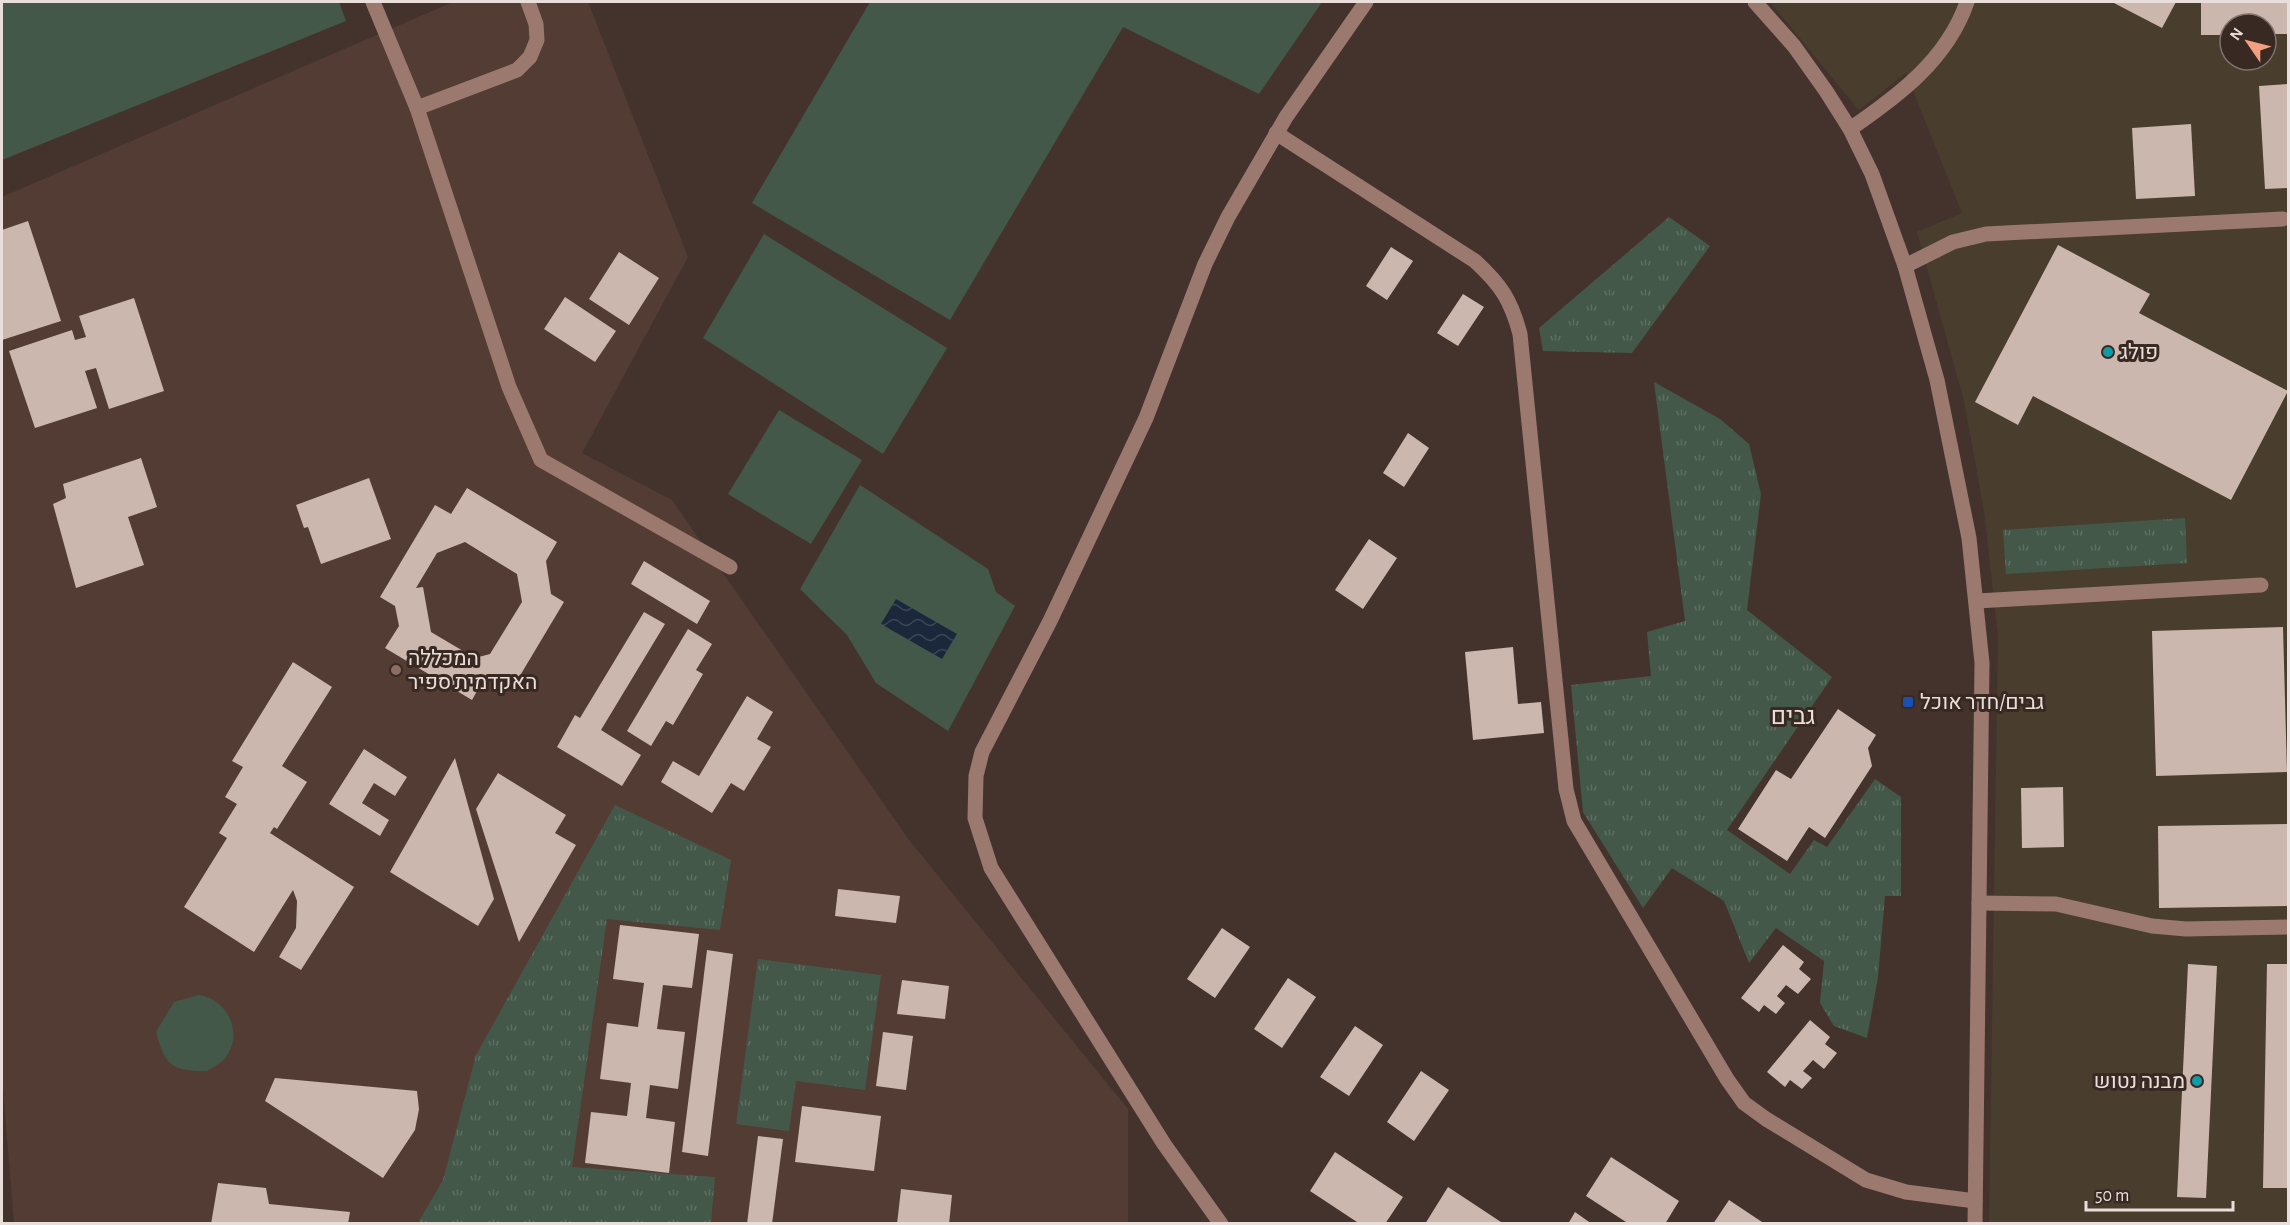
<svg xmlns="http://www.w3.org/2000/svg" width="2290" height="1225" font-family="'Alegreya Sans',Heebo,sans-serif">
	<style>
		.industrial { fill: #493d2e; fill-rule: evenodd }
		.built { fill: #533c33 }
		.grass { fill: #435849 }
		.park { fill: url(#park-tufts) }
		.water { fill: url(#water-waves) }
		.building { fill: #cbb7ae; fill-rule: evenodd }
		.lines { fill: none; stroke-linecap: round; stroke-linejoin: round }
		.minor { stroke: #9b796f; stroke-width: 15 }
		.culture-dot { fill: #0f9aa8; stroke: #392923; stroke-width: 2 }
		.education-dot { fill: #8d6e63; stroke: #392923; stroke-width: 2 }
		.transit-dot { fill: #1a4fb4; stroke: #392923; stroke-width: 2 }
		.labels { text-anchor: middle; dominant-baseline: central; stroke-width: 6; stroke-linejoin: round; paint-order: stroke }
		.poi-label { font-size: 21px; fill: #e9deda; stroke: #392923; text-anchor: start }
		.quarter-label { font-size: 24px; fill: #e9deda; stroke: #392923 }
	</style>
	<defs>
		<pattern id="park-tufts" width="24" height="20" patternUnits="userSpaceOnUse" patternTransform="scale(1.5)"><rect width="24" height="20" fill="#435849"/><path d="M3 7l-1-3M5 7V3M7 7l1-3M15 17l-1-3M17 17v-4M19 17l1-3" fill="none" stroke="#5e7063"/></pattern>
		<pattern id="water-waves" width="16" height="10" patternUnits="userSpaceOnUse" patternTransform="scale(1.5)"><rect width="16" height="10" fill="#1b273b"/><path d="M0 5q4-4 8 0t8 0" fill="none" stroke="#3c4657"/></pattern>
	</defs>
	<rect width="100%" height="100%" fill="#44332d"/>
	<!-- industrial -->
	<path class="industrial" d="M 1770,2 L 2288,2 L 2288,1223 L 1989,1223 L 1998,636 L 1984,511 L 1964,401 L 1917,232 L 1962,213 L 1906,73 L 1859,110 ZM 2230,24 L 2266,24 L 2266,60 L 2230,60 Z"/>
	<!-- built -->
	<polygon class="built" points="453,2 588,2 688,257 582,453 672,500 909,840 1128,1109 1128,1223 14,1223 2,1076 2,197"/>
	<!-- grass -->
	<g class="grass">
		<polygon points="2,2 339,2 346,21 2,160"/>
		<polygon points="870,2 1322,2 1259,94 1123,27 950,320 752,203"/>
		<polygon points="764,234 947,348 883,454 703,338"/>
		<polygon points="779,410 862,460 811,544 728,494"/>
		<polygon points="860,485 988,569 996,592 1015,606 948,731 876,683 847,635 800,589"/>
		<path d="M 199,995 C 227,999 244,1032 226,1057 C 222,1063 213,1067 207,1071 C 172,1071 165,1066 156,1032 L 174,1002 Z"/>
	</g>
	<!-- park -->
	<g class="park">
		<polygon points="1669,217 1710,246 1632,353 1543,351 1539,328"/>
		<polygon points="1654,382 1720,419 1749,444 1761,494 1747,610 1832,677 1727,830 1790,874 1814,840 1827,847 1875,779 1901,797 1901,896 1885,896 1878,977 1867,1038 1834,1026 1820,1003 1824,961 1776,928 1749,963 1724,901 1672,868 1643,908 1583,812 1571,685 1651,676 1647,632 1685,621"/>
		<polygon points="2185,518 2187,563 2006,574 2003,530"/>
		<polygon points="615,805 731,860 720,930 607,919 572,1167 715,1177 711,1223 418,1223 443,1180 476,1055"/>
		<polygon points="758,959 881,975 865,1090 796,1081 789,1131 736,1124"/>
	</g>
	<!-- water -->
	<polygon class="water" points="896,599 957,634 942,659 881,624"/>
	<!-- building -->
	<g class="building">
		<polygon points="2112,2 2176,2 2162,28"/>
		<polygon points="2201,2 2288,2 2288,34 2266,34 2266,24 2230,24 2230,35 2201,35"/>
		<polygon points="2288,84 2288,188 2265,189 2259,86"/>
		<polygon points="2191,124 2195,196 2136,199 2132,128"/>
		<polygon points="28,221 61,321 2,340 2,230"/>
		<polygon points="2058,245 2150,294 2139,313 2288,391 2231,500 2033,396 2018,425 1975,402"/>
		<polygon points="1391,247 1413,261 1387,300 1366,286"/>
		<polygon points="619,252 659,278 629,325 589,299"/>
		<polygon points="1463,294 1484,307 1458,346 1437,333"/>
		<polygon points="565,297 616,331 595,362 544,329"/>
		<polygon points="134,298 164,391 109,409 96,368 85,371 97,408 35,428 9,351 72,330 75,340 86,337 79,316"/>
		<polygon points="1408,433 1429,448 1404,487 1383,473"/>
		<polygon points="141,458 157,507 128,517 144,565 76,588 53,504 66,498 63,484"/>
		<polygon points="369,478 391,539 321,564 308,527 304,528 296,505"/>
		<path d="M 467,488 L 557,542 L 546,561 L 551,594 L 564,602 L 515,684 L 502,676 L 482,682 L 472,700 L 385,648 L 399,626 L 395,606 L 380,597 L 435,505 L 451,514 ZM 465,542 L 517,574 L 522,602 L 490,654 L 475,658 L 431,632 L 423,587 L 416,588 L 437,553 Z"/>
		<polygon points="1369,539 1397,558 1363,609 1335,590"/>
		<polygon points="644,561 710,601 697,624 631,584"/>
		<polygon points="644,612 665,624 601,730 641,755 622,786 557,747 575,715 580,718"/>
		<polygon points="2283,627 2287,772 2156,776 2152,631"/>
		<polygon points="688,629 712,644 696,670 703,674 673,725 666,721 651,746 627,731"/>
		<polygon points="1513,647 1518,704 1541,702 1544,733 1473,740 1465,652"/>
		<polygon points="293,662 332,687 282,766 307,782 277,829 274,827 270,833 354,887 301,970 279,957 296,928 297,901 293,890 254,952 184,907 227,838 219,833 237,804 225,797 243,767 232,761"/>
		<polygon points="747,696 773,712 757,739 771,747 744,791 731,783 712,813 661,782 673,761 699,776"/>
		<polygon points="1838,709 1876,735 1868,748 1872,766 1825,838 1809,827 1787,861 1738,829 1776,770 1791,779"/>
		<polygon points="364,749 407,777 395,796 374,783 362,803 389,820 380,836 329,804"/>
		<polygon points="455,758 494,899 478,926 390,872"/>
		<polygon points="498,773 566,815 555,833 576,845 519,942 476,809"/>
		<polygon points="2063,787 2064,847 2022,848 2021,788"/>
		<polygon points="2288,824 2288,906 2159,908 2158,826"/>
		<polygon points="838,889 900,896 896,923 835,916"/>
		<polygon points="620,925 699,934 692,988 663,985 657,1029 685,1032 678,1089 650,1085 646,1118 675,1122 669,1173 585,1163 591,1112 627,1116 631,1083 600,1079 607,1023 638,1027 644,983 613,979"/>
		<polygon points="1222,928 1250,947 1215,998 1187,979"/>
		<polygon points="1783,945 1804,962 1799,969 1811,979 1798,994 1786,985 1777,996 1785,1003 1776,1014 1764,1005 1759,1012 1741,998"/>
		<polygon points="707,950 733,954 708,1156 682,1152"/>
		<polygon points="2188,964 2217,966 2206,1198 2177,1197"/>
		<polygon points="2267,964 2288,964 2288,1188 2263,1188"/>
		<polygon points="1288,978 1316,997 1282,1048 1254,1029"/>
		<polygon points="902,980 949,986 945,1019 897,1014"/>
		<polygon points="1810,1020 1830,1037 1825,1044 1837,1053 1824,1069 1813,1060 1803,1071 1812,1078 1802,1089 1790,1080 1785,1087 1767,1072"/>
		<polygon points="1355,1026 1383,1045 1349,1096 1320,1077"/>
		<polygon points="883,1032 913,1036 906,1090 876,1086"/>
		<polygon points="1421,1071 1449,1090 1414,1141 1387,1122"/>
		<polygon points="275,1078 417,1091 419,1109 415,1130 383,1178 265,1101"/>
		<polygon points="802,1106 881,1116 874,1171 795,1162"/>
		<polygon points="758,1136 783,1139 772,1224 747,1224"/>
		<polygon points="1335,1152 1403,1197 1385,1224 1360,1224 1310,1191"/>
		<polygon points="1611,1157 1679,1201 1665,1224 1629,1224 1586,1196"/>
		<polygon points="218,1183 266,1188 269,1204 350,1212 348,1224 211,1224"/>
		<polygon points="1448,1187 1504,1224 1425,1224"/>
		<polygon points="901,1189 952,1195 949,1224 897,1224"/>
		<polygon points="1729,1200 1765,1224 1713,1224"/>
		<polygon points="1575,1212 1592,1224 1568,1224"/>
	</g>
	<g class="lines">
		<!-- minor -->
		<g class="minor">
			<polyline points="373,2 417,108 509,387 541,460 730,567"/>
			<polyline points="1755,2 1794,46 1826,91 1850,129 1872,174 1905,266 1937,380 1969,538 1982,663 1975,1224"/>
			<polyline points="417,108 517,70 530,57 537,40 536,24 528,2"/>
			<path d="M 1850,129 C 1898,96 1947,60 1967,2"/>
			<path d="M 1276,133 L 1475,261 C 1501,285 1511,300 1520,334 L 1566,789 L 1574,821 L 1727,1079 L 1744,1103 L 1766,1119 L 1866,1180 L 1906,1192 L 1975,1201"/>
			<polyline points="1905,266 1953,242 1986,234 2283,219"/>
			<polyline points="1977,601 2261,585"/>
			<polyline points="1979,903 2056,904 2152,926 2186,929 2288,927"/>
			<polyline points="1221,1224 1164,1144 991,868 975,818 976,776 982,752 1050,621 1146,418 1205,264 1228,217 1286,117 1366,2"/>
		</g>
	</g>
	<!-- markers -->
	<g class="culture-dot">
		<circle cx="2108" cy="352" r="6"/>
		<circle cx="2197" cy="1081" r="6"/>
	</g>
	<circle class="education-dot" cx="396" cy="670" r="6"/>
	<rect class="transit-dot" x="1902" y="696" width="12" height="12" rx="3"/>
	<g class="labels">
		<!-- poi labels -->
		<g class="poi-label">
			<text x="2120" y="352">פולג</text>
			<text x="408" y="658">המכללה<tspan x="408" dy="24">האקדמית ספיר</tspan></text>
			<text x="1920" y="702">גבים/חדר אוכל</text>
			<text x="2185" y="1081" text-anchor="end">מבנה נטוש</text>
		</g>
		<!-- quarter labels -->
		<g class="quarter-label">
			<text x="1793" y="717">גבים</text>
		</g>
	</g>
	<!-- border -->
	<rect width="2290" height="1225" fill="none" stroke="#e9deda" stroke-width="6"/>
	<!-- north arrow -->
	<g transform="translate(2248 42) rotate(305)"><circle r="28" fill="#392923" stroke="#7f716c" stroke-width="1.5"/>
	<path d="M0-4.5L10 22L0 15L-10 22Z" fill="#f2a080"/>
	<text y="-9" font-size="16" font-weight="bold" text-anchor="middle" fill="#e9deda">N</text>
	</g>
	<!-- scale -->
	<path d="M2086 1201v9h147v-9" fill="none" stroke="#e9deda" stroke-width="3"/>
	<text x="2095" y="1201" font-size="18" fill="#e9deda" stroke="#392923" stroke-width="4.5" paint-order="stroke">50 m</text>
</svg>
